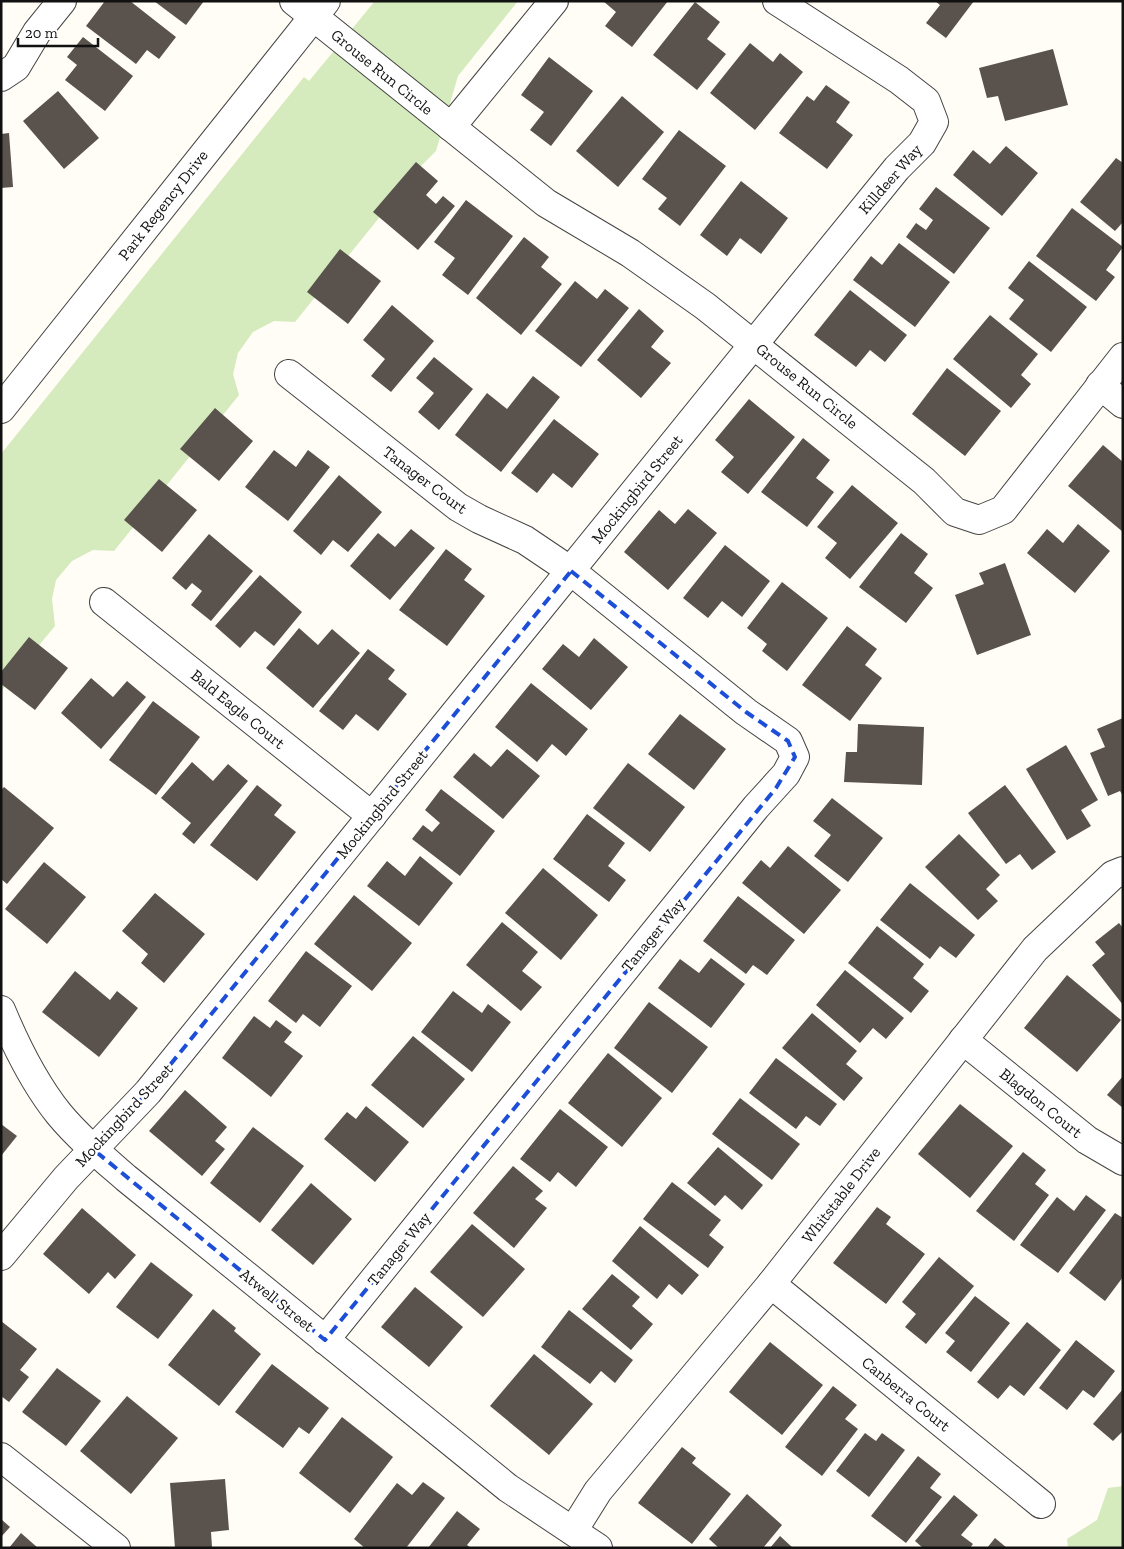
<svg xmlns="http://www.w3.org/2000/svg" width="1124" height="1549" font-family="'Zilla Slab',serif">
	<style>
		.green { fill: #d5ebbd }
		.building { fill: #5a524d }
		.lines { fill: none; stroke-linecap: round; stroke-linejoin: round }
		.minor-casing { stroke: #444; stroke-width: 30 }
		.minor { stroke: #fff; stroke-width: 28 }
		.marked { fill: none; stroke: #1d4ed8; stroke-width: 4; stroke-dasharray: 10 6; stroke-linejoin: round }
		.labels { text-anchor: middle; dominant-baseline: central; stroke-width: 5; stroke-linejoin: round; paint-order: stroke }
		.street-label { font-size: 16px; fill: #111; stroke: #fff }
	</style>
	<rect width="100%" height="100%" fill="#fffdf5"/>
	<!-- green -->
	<g class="green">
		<polygon points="375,1 518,1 458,76 436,151 420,167 295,322 274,321 253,332 238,353 233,374 239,395 114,551 93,550 72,561 56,580 52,599 55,626 1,691 1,454 304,77 309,81"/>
		<polygon points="1123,1486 1123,1548 1068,1548 1067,1539 1097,1520 1108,1488"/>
	</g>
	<!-- building -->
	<g class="building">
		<polygon points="105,1 130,1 176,37 159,59 147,50 136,64 86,26"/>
		<polygon points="154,1 204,1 186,25"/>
		<polygon points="603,1 668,1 632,47 605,26 616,12"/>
		<polygon points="935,1 974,1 946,38 926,23 940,5"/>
		<polygon points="695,2 720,22 707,39 726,54 697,90 653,55"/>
		<polygon points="83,37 133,76 105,111 65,80 77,65 67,57"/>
		<polygon points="750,43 773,62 780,53 803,72 755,130 710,93"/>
		<polygon points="1053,49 1068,105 1005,121 998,96 987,98 979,68"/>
		<polygon points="549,57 593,91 551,146 530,130 544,112 521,95"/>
		<polygon points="826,85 850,102 836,122 853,135 827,169 779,133 807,96 814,101"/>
		<polygon points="58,91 99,138 64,169 23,121"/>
		<polygon points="622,96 664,132 618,187 576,151"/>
		<polygon points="679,130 726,166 680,226 658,209 667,198 642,179"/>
		<polygon points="9,133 13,187 1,188 1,134"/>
		<polygon points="1006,146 1038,173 1002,216 953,175 973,150 990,164"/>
		<polygon points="1116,158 1123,163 1123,222 1115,231 1080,202"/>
		<polygon points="416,162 438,181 426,195 436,204 443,196 455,206 418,250 373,212"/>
		<polygon points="741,181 788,218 761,254 740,238 727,256 700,235"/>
		<polygon points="936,187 990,228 954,274 906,237 916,223 926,230 933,220 919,209"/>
		<polygon points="466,200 513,236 468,295 442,275 455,258 434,242"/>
		<polygon points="1072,208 1123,247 1106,270 1115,277 1096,301 1036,256"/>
		<polygon points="524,237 549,257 541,267 562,284 521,335 476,298"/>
		<polygon points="899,243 950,282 915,327 853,280 871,256 882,265"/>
		<polygon points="340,249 381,281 348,324 307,292"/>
		<polygon points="1029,261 1087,307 1051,352 1009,319 1024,300 1008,288"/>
		<polygon points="575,281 597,299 605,289 629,308 581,367 535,331"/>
		<polygon points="850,290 907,335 885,362 870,350 856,367 814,335"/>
		<polygon points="392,305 434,341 391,392 371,376 385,359 363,340"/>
		<polygon points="639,309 664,331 651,347 671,363 641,398 597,360"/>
		<polygon points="990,315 1038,354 1021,375 1031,384 1011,408 953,359"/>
		<polygon points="434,357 473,389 439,430 418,412 434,393 416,378"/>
		<polygon points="947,368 1001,411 965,456 912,414"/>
		<polygon points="533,376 560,397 501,472 455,435 487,393 507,409"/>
		<polygon points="749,399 795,437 748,494 721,472 734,457 715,440"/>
		<polygon points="215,408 253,441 219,481 180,449"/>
		<polygon points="554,419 599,454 572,488 553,473 537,493 511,473"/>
		<polygon points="803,438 830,460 816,478 834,492 807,527 761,492"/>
		<polygon points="1103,445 1123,462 1123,532 1068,486"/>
		<polygon points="274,450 296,467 308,450 330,467 288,521 245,487"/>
		<polygon points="339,475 382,512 348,552 333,540 321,555 293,531"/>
		<polygon points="159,479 197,510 162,552 124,520"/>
		<polygon points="852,485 898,523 850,579 825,558 837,543 817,527"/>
		<polygon points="688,509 717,533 668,590 624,552 659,510 675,524"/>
		<polygon points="1078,524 1110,551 1075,593 1027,553 1047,529 1063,543"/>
		<polygon points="411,529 435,548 390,600 350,566 378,533 395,547"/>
		<polygon points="901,533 928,554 914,573 933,588 906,623 859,587"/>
		<polygon points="209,534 253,571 211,621 191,605 202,591 192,583 186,590 172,578"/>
		<polygon points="725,545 770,581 742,617 722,601 708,618 683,598"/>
		<polygon points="446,549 472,569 464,580 485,596 447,646 399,610"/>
		<polygon points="1005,563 1031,635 977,655 955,595 984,584 979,573"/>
		<polygon points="260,575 302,612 274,646 255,631 240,648 215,626"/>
		<polygon points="782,582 828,618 787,671 762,651 767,644 747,628"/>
		<polygon points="847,626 877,649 865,665 882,678 850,721 802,685"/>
		<polygon points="299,628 318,645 332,629 360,653 313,708 266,668"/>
		<polygon points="29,637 68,668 35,710 1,684 1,672"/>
		<polygon points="594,638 628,667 591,710 542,669 563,644 579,657"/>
		<polygon points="368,649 395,670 388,679 407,694 378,731 356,714 343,730 319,711"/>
		<polygon points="91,678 113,697 127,681 146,697 101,749 61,713"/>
		<polygon points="531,683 588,729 566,756 552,744 537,762 495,727"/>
		<polygon points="153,701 200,737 156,795 109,760"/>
		<polygon points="680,714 726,749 694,790 648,754"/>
		<polygon points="1123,718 1123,796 1120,791 1108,796 1090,753 1105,747 1097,729"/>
		<polygon points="858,724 924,727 922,785 844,782 846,752 857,752"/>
		<polygon points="1066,745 1098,800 1081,810 1091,826 1067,840 1026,769"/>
		<polygon points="507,749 540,776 503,819 453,777 474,753 491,767"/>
		<polygon points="192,762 213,781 228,764 248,781 194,844 182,834 191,823 161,798"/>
		<polygon points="628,763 685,807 650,852 593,808"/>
		<polygon points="257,785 282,805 274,815 296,832 257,881 210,845"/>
		<polygon points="1005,785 1056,852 1032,870 1020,854 1006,864 968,813"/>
		<polygon points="4,787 54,828 7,884 1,879 1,790"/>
		<polygon points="441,789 495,831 460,876 412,839 423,825 432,832 440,823 425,810"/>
		<polygon points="832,798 883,838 848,882 814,856 831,835 813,821"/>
		<polygon points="587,814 625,843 608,866 626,880 609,902 553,859"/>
		<polygon points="959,834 1000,875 986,889 998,901 978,920 925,867"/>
		<polygon points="788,846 841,890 804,934 742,883 761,860 770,868"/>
		<polygon points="420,856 453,883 419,926 367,886 387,861 405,876"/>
		<polygon points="44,862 86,897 47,944 5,909"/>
		<polygon points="543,868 598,915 561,960 505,913"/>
		<polygon points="910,883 975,935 956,958 940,946 930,959 880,920"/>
		<polygon points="155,893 205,934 164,983 141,963 148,954 122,931"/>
		<polygon points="354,895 412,943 372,991 314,944"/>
		<polygon points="738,896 795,940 767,975 753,965 746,974 703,941"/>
		<polygon points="502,922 538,952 522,971 542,987 521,1011 466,965"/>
		<polygon points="1119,923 1123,928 1123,1005 1092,965 1105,954 1095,942"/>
		<polygon points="877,926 924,964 913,978 929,991 911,1013 848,963"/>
		<polygon points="306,951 352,986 320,1027 303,1014 296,1023 268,1001"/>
		<polygon points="711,958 745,984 711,1028 658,988 680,959 699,973"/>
		<polygon points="845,970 904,1018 886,1039 873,1028 860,1043 816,1005"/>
		<polygon points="75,971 110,1000 117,991 138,1008 99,1057 42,1012"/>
		<polygon points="1067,975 1121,1020 1077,1072 1024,1028"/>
		<polygon points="453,991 482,1013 488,1004 511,1022 472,1072 421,1032"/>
		<polygon points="649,1002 708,1047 672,1093 614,1048"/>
		<polygon points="812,1013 857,1051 846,1064 863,1078 844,1101 782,1048"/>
		<polygon points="254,1016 270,1028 276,1020 292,1032 284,1042 303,1056 271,1097 222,1058"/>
		<polygon points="413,1036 465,1079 423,1128 371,1085"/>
		<polygon points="608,1053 662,1098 622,1147 568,1103"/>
		<polygon points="776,1058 837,1104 820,1126 806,1116 796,1129 749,1093"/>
		<polygon points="1123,1076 1123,1108 1107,1095"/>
		<polygon points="185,1090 227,1127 215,1141 225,1149 202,1176 149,1131"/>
		<polygon points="740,1098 800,1144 772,1180 712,1134"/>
		<polygon points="960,1104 1013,1146 970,1198 918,1154"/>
		<polygon points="366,1106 409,1142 375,1182 324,1139 347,1112 356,1119"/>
		<polygon points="560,1109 608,1147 576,1187 558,1172 550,1182 520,1159"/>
		<polygon points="1,1124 17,1136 1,1156"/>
		<polygon points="253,1127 304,1166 260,1223 210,1183"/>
		<polygon points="718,1147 763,1185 742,1210 725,1195 715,1206 687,1183"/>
		<polygon points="1023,1152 1046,1170 1035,1184 1049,1195 1014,1241 976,1211"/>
		<polygon points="513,1166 543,1191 535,1199 547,1208 514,1248 473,1213"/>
		<polygon points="672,1182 721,1220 709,1235 724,1247 708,1268 643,1219"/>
		<polygon points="311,1183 352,1219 313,1265 271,1230"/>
		<polygon points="1086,1195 1106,1210 1058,1273 1020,1245 1057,1197 1074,1211"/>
		<polygon points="877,1207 891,1217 886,1224 925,1254 886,1304 833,1263"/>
		<polygon points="82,1208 136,1255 115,1279 108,1272 89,1294 43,1254"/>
		<polygon points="1115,1213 1123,1218 1123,1277 1105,1301 1069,1273"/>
		<polygon points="472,1224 525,1269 483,1317 430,1272"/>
		<polygon points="640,1226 699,1275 682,1295 669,1284 657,1299 612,1261"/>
		<polygon points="939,1257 974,1286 926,1344 905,1327 916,1314 902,1302"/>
		<polygon points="151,1262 193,1295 158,1339 116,1307"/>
		<polygon points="612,1274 640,1297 632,1306 653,1324 631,1350 582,1309"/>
		<polygon points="415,1287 463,1327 429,1367 381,1327"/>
		<polygon points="975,1296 1010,1323 971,1372 946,1352 955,1341 945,1333"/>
		<polygon points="213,1309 236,1328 234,1331 261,1354 219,1406 168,1365"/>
		<polygon points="569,1310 633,1360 615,1383 601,1371 590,1384 541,1347"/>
		<polygon points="1,1321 37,1349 20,1370 29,1377 9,1402 1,1396"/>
		<polygon points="1027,1322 1061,1350 1024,1396 1010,1385 998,1399 977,1382"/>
		<polygon points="1076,1340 1115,1371 1094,1398 1083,1390 1067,1410 1039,1388"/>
		<polygon points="770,1342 823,1385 782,1435 729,1392"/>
		<polygon points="534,1354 593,1404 549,1455 490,1406"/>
		<polygon points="272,1364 329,1408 309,1434 299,1427 283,1448 235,1412"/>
		<polygon points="57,1368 101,1401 66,1446 22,1412"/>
		<polygon points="833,1386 857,1405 845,1419 858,1429 822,1476 785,1447"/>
		<polygon points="1123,1389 1123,1431 1113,1441 1093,1424"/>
		<polygon points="127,1396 178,1438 131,1494 80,1451"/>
		<polygon points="342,1417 393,1457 350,1513 299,1473"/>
		<polygon points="865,1433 876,1441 882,1433 905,1450 869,1497 836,1471"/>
		<polygon points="682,1447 696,1458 692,1463 731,1494 692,1544 638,1503"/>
		<polygon points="918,1456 941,1474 930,1488 942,1497 906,1543 871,1516"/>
		<polygon points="225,1479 229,1530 211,1532 212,1547 175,1548 170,1483"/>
		<polygon points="423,1482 445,1498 406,1548 365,1548 354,1539 397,1483 412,1495"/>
		<polygon points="747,1494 782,1525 763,1548 719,1548 709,1539"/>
		<polygon points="954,1495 978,1515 961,1535 973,1544 970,1548 923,1548 915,1541"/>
		<polygon points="457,1511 480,1529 467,1545 471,1548 428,1548"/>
		<polygon points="1,1519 10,1527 1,1537"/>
		<polygon points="21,1533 38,1548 9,1548"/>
		<polygon points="780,1536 793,1548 770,1548"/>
		<polygon points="995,1538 1007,1548 987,1548"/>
	</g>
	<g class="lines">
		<!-- minor casing -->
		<g class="minor-casing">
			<g id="minor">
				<polyline points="294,1 546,203 630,253 705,306 924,481 955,512 979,520 1003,510 1123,357"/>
				<polyline points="1,77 16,67 37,32 62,1"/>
				<polyline points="451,127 554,1"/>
				<polyline points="289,374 458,507 479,519 525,540 571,571 746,712 788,741 795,757 786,774 756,807 325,1340"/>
				<polyline points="1100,385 1123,404"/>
				<polyline points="1,409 326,1"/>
				<polyline points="104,602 372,816"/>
				<path d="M 1,1010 C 16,1046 34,1083 59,1114 C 79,1138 103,1158 126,1178 L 508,1488 L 598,1548"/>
				<polyline points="963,1040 1087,1140 1123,1161"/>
				<polyline points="1,1256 66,1178 148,1092 775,318 897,168 922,143 934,122 926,101 899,80 777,1"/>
				<polyline points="771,1284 1041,1504"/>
				<polyline points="1,1457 116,1548"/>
				<polyline points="573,1531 598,1491 771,1284 1035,949 1113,875 1123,871"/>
			</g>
		</g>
		<!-- minor -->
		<use href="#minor" class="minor"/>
	</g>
	<!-- marked area -->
	<path class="marked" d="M 571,571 L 746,712 L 788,741 L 795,757 L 776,788 L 325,1340 L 94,1150 L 148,1092 Z"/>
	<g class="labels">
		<!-- street labels -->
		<g class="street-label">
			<text transform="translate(382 72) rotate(39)">Grouse Run Circle</text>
			<text transform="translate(890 179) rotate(-49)">Killdeer Way</text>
			<text transform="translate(163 205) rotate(-52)">Park Regency Drive</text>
			<text transform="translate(807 386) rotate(39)">Grouse Run Circle</text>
			<text transform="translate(425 480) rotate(37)">Tanager Court</text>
			<text transform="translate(637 489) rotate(-51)">Mockingbird Street</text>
			<text transform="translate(238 709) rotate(39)">Bald Eagle Court</text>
			<text transform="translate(382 804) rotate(-51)">Mockingbird Street</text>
			<text transform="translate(653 935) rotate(-51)">Tanager Way</text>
			<text transform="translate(1041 1103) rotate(39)">Blagdon Court</text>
			<text transform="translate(124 1115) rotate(-47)">Mockingbird Street</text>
			<text transform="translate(841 1195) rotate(-52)">Whitstable Drive</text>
			<text transform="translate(399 1249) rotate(-51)">Tanager Way</text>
			<text transform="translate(277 1300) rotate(39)">Atwell Street</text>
			<text transform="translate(906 1394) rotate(39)">Canberra Court</text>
		</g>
	</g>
	<!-- border -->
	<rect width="1124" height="1549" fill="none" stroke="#111111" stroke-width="5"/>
	<!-- scale -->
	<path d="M18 38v8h80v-8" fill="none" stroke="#111111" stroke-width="2.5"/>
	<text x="25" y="38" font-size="15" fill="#111111" stroke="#ffffff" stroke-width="4" paint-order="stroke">20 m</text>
</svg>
